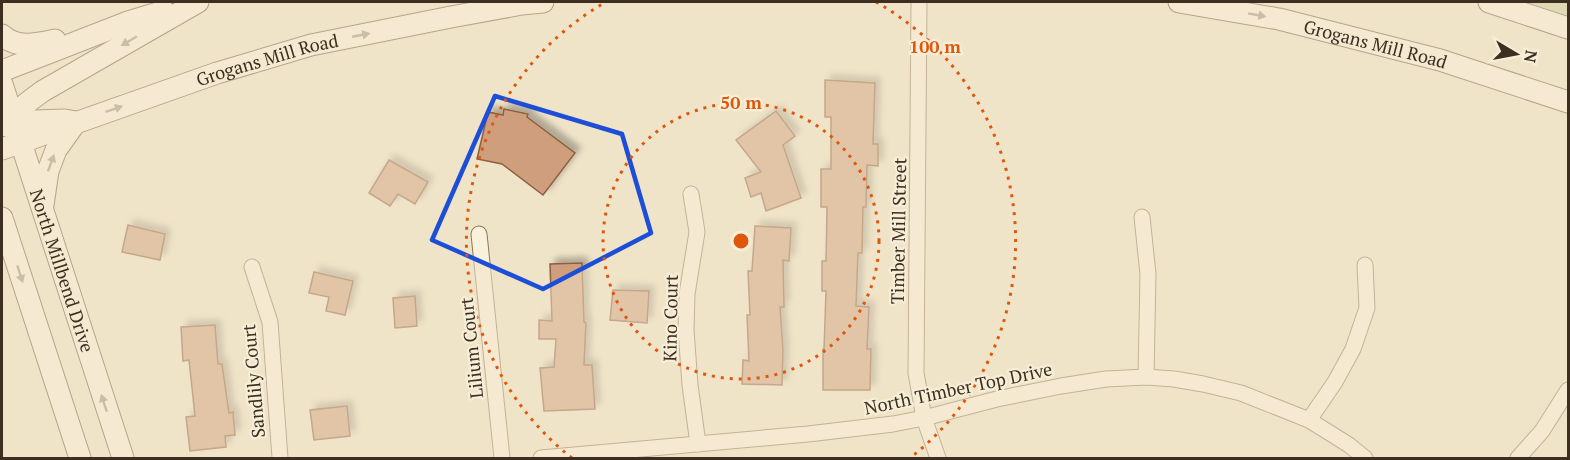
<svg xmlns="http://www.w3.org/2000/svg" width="1570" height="460" font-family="'PT Serif',serif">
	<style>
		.green { fill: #c9cf9b }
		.building { fill: #cf9f7d; stroke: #8d5f41; stroke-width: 1.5; filter: url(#shadow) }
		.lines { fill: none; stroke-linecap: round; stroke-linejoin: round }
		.street-casing { stroke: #8d765c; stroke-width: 17 }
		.secondary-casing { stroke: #6f573f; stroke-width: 23 }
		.street { stroke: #faf1dc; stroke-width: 15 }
		.secondary { stroke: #faf1dc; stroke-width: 21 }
		.oneway { fill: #9c907e }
		.marked { fill: none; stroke: #1d4ed8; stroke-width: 4.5; stroke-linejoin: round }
		.ring { fill: none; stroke: #df570d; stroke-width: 3; stroke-dasharray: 3 6 }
		.labels { text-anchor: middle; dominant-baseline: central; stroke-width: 4.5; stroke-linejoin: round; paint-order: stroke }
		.street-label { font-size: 18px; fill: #3d2e20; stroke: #f7eed8 }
		.centre { fill: #df570d; stroke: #f7eed8; stroke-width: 3 }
		.ring-label { font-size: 18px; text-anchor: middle; font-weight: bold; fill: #df570d; stroke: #f7eed8; stroke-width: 4.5; stroke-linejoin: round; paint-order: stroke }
	</style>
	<defs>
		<filter id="shadow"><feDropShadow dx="5.5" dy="-5.5" stdDeviation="3" flood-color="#0004"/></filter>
	</defs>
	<rect width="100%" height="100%" fill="#f0e4c8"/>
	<!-- green -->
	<polygon class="green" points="1526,2 1568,2 1568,16"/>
	<!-- building -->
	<g class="building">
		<polygon points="825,80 875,83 873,144 878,144 878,166 867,165 866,207 863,207 862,253 858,253 856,306 869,307 867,349 871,349 870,390 823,390 823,349 824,349 826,291 822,291 822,261 826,261 827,207 821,207 821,169 831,169 831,117 825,117"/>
		<polygon points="504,109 528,114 527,117 575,153 543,195 502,164 477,159 488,112 503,115"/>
		<polygon points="776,111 795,136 783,145 801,198 766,211 761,193 751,197 745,178 761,172 736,140"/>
		<polygon points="389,160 428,182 415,204 398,194 390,206 369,193"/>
		<polygon points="128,225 165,234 160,260 122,252"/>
		<polygon points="755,226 791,228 789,261 783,260 784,307 780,307 783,350 782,385 742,384 743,360 749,361 747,315 750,315 748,271 752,271"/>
		<polygon points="582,263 584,322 586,323 584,365 592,365 595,409 544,411 540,368 554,367 556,339 539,339 539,320 552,321 550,264"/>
		<polygon points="314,272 353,281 345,315 326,311 329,297 309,293"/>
		<polygon points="613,290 649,291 647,323 610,320"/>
		<polygon points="415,296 417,326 395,328 393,298"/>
		<polygon points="215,325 218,364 222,364 229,413 233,412 235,435 225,436 226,447 190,451 186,417 195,416 189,360 183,361 181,327"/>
		<polygon points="347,406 350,436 314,440 310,410"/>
	</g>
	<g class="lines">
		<!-- street casing -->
		<g class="street-casing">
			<g id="street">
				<polyline points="919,2 916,373 924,418 938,458"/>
				<polyline points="691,194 697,232 687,294 686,330 690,385 698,444"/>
				<polyline points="1142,217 1148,274 1146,377"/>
				<polyline points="479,234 502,458"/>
				<polyline points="252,267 270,322 280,458"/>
				<polyline points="1309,420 1335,382 1353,349 1367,308 1365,265"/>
				<polyline points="541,458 808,434 893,424 924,418 997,399 1061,386 1106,379 1146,377 1174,379 1203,384 1241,393 1309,420 1349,445 1365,458"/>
				<polyline points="1518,458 1542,431 1568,390"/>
			</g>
		</g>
		<!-- secondary casing -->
		<g class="secondary-casing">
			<g id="secondary">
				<path id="s1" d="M 1179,2 L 1279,19 L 1440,60 L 1568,102"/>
				<polyline points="1489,2 1568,28"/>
				<path d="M 2,35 C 16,49 37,44 55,40"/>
				<polyline points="2,71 128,22 164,11"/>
				<path id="s2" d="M 2,84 L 123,458"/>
				<polyline points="4,111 12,117 34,121 65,120 76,122 56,150 48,171 43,205"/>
				<path d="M 7,126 C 15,111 29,101 43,91 L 198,2"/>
				<path id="s3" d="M 2,149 L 217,73 L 311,45 L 451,17 L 522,4 L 543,2"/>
				<polyline points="2,218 80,458"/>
			</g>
		</g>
		<!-- street -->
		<use href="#street" class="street"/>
		<!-- secondary -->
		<use href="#secondary" class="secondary"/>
	</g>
	<!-- one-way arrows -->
	<defs><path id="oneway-solid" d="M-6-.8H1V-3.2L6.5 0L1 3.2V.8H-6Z" transform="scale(1.5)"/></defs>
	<g class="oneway">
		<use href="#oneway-solid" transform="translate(1257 15) rotate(10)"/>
		<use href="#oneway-solid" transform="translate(361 35) rotate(-11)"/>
		<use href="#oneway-solid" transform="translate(129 41) rotate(150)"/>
		<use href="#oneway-solid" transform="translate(114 109) rotate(-19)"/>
		<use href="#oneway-solid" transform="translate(51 163) rotate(-70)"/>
		<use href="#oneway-solid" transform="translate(20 274) rotate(72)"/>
		<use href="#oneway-solid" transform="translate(104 403) rotate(-108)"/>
	</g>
	<!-- marked area -->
	<path d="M0 0H1570V460H0ZM 495,96 L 622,134 L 651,233 L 543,289 L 432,240 Z" fill="#f0e4c8" fill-opacity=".55" fill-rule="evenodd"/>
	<path class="marked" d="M 495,96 L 622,134 L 651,233 L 543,289 L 432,240 Z"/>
	<!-- distance rings -->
	<g class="ring">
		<circle cx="741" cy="241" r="138"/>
		<path d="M572 458A275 275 0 0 1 606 2M876 2A275 275 0 0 1 910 458"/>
	</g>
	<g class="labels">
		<!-- street labels -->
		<g class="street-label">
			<text stroke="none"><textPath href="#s1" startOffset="201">Grogans Mill Road</textPath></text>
			<text stroke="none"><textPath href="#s3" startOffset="280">Grogans Mill Road</textPath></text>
			<text transform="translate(898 231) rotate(-89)">Timber Mill Street</text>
			<text stroke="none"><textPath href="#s2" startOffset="196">North Millbend Drive</textPath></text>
			<text transform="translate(670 318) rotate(-89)">Kino Court</text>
			<text transform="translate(471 348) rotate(-96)">Lilium Court</text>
			<text transform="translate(253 381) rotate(-95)">Sandlily Court</text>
			<text transform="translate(958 388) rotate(-12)">North Timber Top Drive</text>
		</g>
	</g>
	<circle cx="741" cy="241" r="9" class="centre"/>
	<g class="ring-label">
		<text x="935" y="53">100 m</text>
		<text x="741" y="109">50 m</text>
	</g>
	<!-- border -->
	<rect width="1570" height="460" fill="none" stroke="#3d2e20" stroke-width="6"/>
	<!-- north arrow -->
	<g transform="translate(1516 54) rotate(100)" stroke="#f7eed8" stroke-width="4.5" paint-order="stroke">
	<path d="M0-4.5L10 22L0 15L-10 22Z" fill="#3d2e20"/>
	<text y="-9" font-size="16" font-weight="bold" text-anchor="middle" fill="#3d2e20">N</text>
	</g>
</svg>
